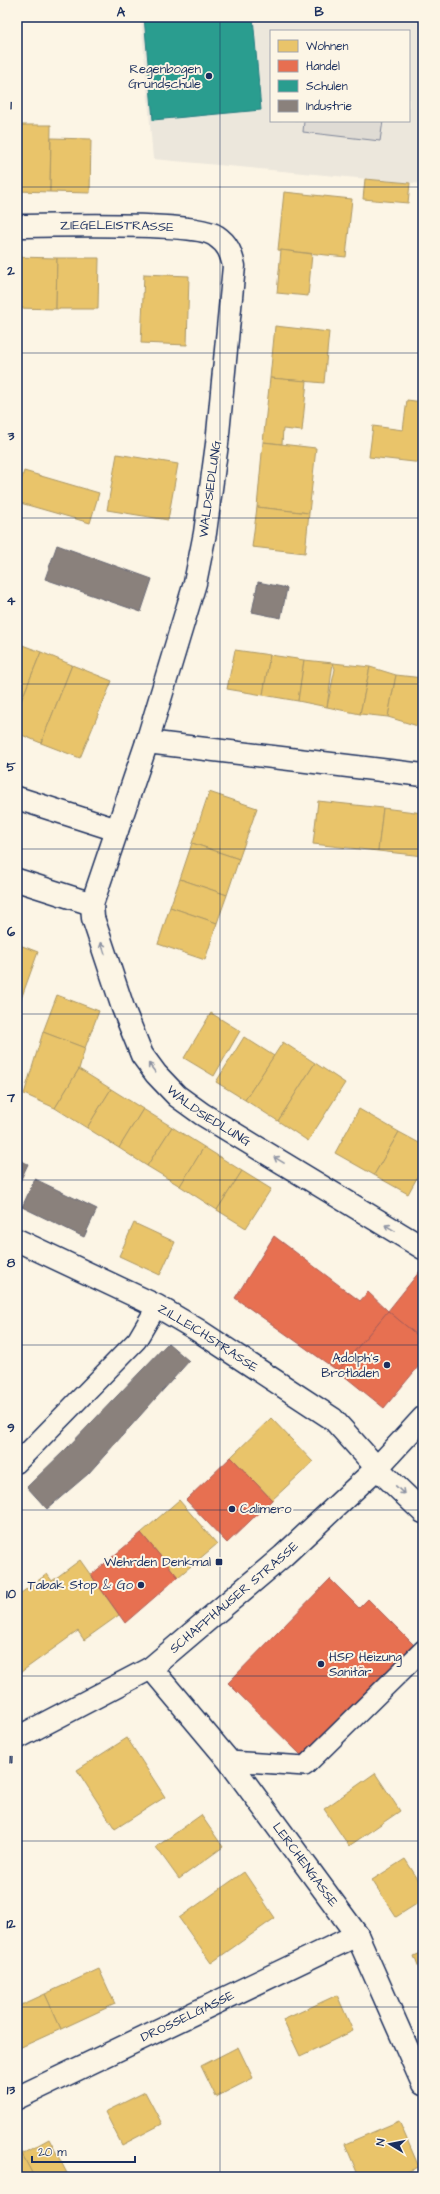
<svg xmlns="http://www.w3.org/2000/svg" width="440" height="2194" font-family="'Architects Daughter',sans-serif">
	<style>
		.built { fill: #ece7dc; fill-rule: evenodd }
		.green { fill: #dfdbd4; stroke: #7d8599 }
		.homes { fill: #e9c46a; stroke: #ab9766 }
		.shops { fill: #e76f51; stroke: #aa5c55 }
		.schools { fill: #2a9d8f; stroke: #267c80 }
		.industry { fill: #8a817c; stroke: #696873 }
		.lines { fill: none; stroke-linecap: round; stroke-linejoin: round }
		.service-casing { stroke: #1b2f5e; stroke-width: 22 }
		.minor-casing { stroke: #1b2f5e; stroke-width: 25 }
		.tertiary-casing { stroke: #1b2f5e; stroke-width: 25 }
		.service { stroke: #fcf5e5; stroke-width: 19 }
		.minor { stroke: #fcf5e5; stroke-width: 22 }
		.tertiary { stroke: #fcf5e5; stroke-width: 22 }
		.oneway { stroke: #8c92a2 }
		.grid { fill: none; stroke: #1b2f5e; stroke-width: 1; stroke-opacity: 0.55 }
		.poi-dot { fill: #1b2f5e; stroke: #fcf5e5; stroke-width: 1.5 }
		.labels { text-anchor: middle; dominant-baseline: central; stroke-width: 4; stroke-linejoin: round; paint-order: stroke }
		.poi-label { font-size: 13px; fill: #1b2f5e; stroke: #fcf5e5; text-anchor: end }
		.street-label { font-size: 13px; fill: #1b2f5e; stroke: #fcf5e5 }
		.neatline { fill: none; stroke: #1b2f5e; stroke-width: 1.5 }
		.grid-label { font-size: 13px; text-anchor: middle; font-weight: bold; fill: #1b2f5e }
	</style>
	<rect width="100%" height="100%" fill="#fcf5e5"/>
	<filter id="ink" filterUnits="userSpaceOnUse"><feTurbulence type="fractalNoise" baseFrequency=".025" numOctaves="2"/><feDisplacementMap in="SourceGraphic" scale="8" xChannelSelector="R" yChannelSelector="G"/><feConvolveMatrix kernelMatrix="1 2 1 2 8 2 1 2 1" color-interpolation-filters="sRGB"/></filter>
	<g filter="url(#ink)">
		<!-- built -->
		<path class="built" d="M 141,17 L 423,17 L 423,184 L 153,159 ZM 271,31 L 409,31 L 409,121 L 271,121 Z"/>
		<!-- green -->
		<polygon class="green" points="304,121 383,121 380,141 303,132"/>
		<!-- homes -->
		<g class="homes">
			<polygon points="17,125 51,125 50,192 17,191"/>
			<polygon points="51,138 91,139 90,193 50,192"/>
			<polygon points="365,179 410,183 408,203 363,199"/>
			<polygon points="284,192 352,199 346,257 278,250"/>
			<polygon points="281,250 312,254 308,296 277,293"/>
			<polygon points="17,257 57,258 56,309 17,308"/>
			<polygon points="57,258 99,258 98,309 56,309"/>
			<polygon points="144,274 189,276 187,345 141,343"/>
			<polygon points="275,326 329,332 324,383 270,378"/>
			<polygon points="270,378 307,381 302,431 283,429 282,444 263,442"/>
			<polygon points="407,400 423,402 423,463 369,457 373,426 403,430"/>
			<polygon points="263,442 316,448 309,513 257,507"/>
			<polygon points="117,454 178,464 168,520 107,510"/>
			<polygon points="24,471 99,493 90,523 17,502 17,494"/>
			<polygon points="257,507 309,513 305,553 252,547"/>
			<polygon points="17,643 41,652 17,711"/>
			<polygon points="235,650 270,655 263,695 227,689"/>
			<polygon points="41,652 72,665 41,743 17,733 17,711"/>
			<polygon points="270,655 304,660 298,701 263,695"/>
			<polygon points="304,660 333,663 327,707 298,701"/>
			<polygon points="333,663 370,667 360,714 327,707 335,669"/>
			<polygon points="72,665 112,681 80,758 41,743"/>
			<polygon points="370,667 396,675 388,717 360,714"/>
			<polygon points="396,675 423,678 421,727 388,717"/>
			<polygon points="209,792 257,808 239,859 192,843"/>
			<polygon points="318,801 383,808 378,851 313,844"/>
			<polygon points="383,808 423,813 423,856 378,851"/>
			<polygon points="192,843 239,859 227,895 180,879"/>
			<polygon points="180,879 227,895 217,923 170,907"/>
			<polygon points="170,907 217,923 205,960 158,944"/>
			<polygon points="17,944 38,952 17,1010"/>
			<polygon points="57,995 99,1011 85,1048 43,1032"/>
			<polygon points="211,1013 240,1031 214,1076 184,1058"/>
			<polygon points="43,1032 85,1048 79,1069 55,1108 24,1094"/>
			<polygon points="244,1037 274,1056 245,1100 216,1082"/>
			<polygon points="283,1042 315,1063 278,1121 245,1100"/>
			<polygon points="315,1063 345,1083 308,1141 278,1121"/>
			<polygon points="79,1069 111,1089 87,1128 55,1108"/>
			<polygon points="111,1089 143,1109 119,1148 87,1128"/>
			<polygon points="143,1109 172,1127 147,1166 119,1148"/>
			<polygon points="359,1109 399,1132 374,1175 335,1153"/>
			<polygon points="172,1127 204,1147 180,1186 147,1166"/>
			<polygon points="399,1132 423,1145 423,1167 408,1194 374,1175"/>
			<polygon points="204,1147 242,1171 217,1210 180,1186"/>
			<polygon points="242,1171 271,1189 246,1228 217,1210"/>
			<polygon points="134,1223 175,1242 160,1275 119,1256"/>
			<polygon points="271,1418 313,1462 272,1500 231,1457"/>
			<polygon points="179,1500 217,1544 178,1577 141,1533"/>
			<polygon points="80,1560 119,1615 84,1640 78,1631 21,1672 17,1666 17,1596 47,1574 52,1581"/>
			<polygon points="127,1738 165,1797 115,1829 77,1770"/>
			<polygon points="375,1773 400,1811 349,1846 324,1809"/>
			<polygon points="201,1815 223,1847 179,1879 156,1847"/>
			<polygon points="405,1859 423,1887 423,1900 396,1917 372,1880"/>
			<polygon points="244,1872 275,1918 211,1963 179,1918"/>
			<polygon points="423,1952 423,1979 414,1956"/>
			<polygon points="99,1969 115,2004 61,2029 45,1994"/>
			<polygon points="45,1994 61,2029 17,2049 17,2007"/>
			<polygon points="337,1995 353,2031 300,2056 283,2020"/>
			<polygon points="238,2047 253,2078 216,2097 201,2066"/>
			<polygon points="145,2092 162,2124 122,2145 105,2112"/>
			<polygon points="399,2121 419,2167 394,2177 359,2177 345,2144"/>
			<polygon points="49,2139 69,2177 34,2177 22,2154"/>
			<polygon points="22,2154 34,2177 17,2177 17,2156"/>
		</g>
		<!-- shops -->
		<g class="shops">
			<polygon points="274,1236 360,1301 368,1292 388,1311 338,1371 235,1298"/>
			<polygon points="420,1271 423,1273 423,1340 388,1311"/>
			<polygon points="388,1311 423,1340 423,1361 384,1408 338,1371"/>
			<polygon points="231,1457 272,1500 227,1543 186,1500"/>
			<polygon points="141,1533 178,1577 125,1623 91,1575"/>
			<polygon points="330,1579 359,1608 368,1599 414,1645 303,1757 228,1683"/>
		</g>
		<!-- schools -->
		<polygon class="schools" points="144,17 253,17 261,110 153,120"/>
		<!-- industry -->
		<g class="industry">
			<polygon points="57,545 152,579 141,612 45,579"/>
			<polygon points="258,582 287,588 281,618 252,612"/>
			<polygon points="17,1159 28,1164 17,1188"/>
			<polygon points="35,1179 97,1209 84,1237 22,1207"/>
			<polygon points="168,1343 189,1361 88,1474 47,1509 27,1487 67,1448"/>
		</g>
		<g class="lines">
			<!-- service casing -->
			<g class="service-casing">
				<g id="service">
					<polyline points="17,1463 137,1340 157,1306"/>
					<polyline points="229,1761 305,1766 423,1650"/>
				</g>
			</g>
			<!-- minor casing -->
			<g class="minor-casing">
				<g id="minor">
					<path id="s1" d="M 17,226 C 50,226 196,221 216,236 C 228,244 231,253 234,266 L 217,444 L 205,533 L 195,583 L 147,742 L 92,904 L 93,918 L 123,1008 L 142,1055 L 156,1074 L 177,1096 L 202,1114 L 423,1248"/>
					<polyline points="147,742 423,775"/>
					<polyline points="17,798 117,830"/>
					<polyline points="17,880 92,904"/>
					<path id="s2" d="M 17,1240 L 157,1306 L 196,1329 L 333,1419 L 377,1468 L 423,1512"/>
					<path id="s3" d="M 151,1668 L 229,1761 L 357,1935 L 423,2084"/>
					<path id="s4" d="M 17,2098 L 357,1935"/>
				</g>
			</g>
			<!-- tertiary casing -->
			<g class="tertiary-casing">
				<g id="tertiary">
					<path id="s5" d="M 17,1738 L 151,1668 L 283,1556 L 377,1468 L 423,1418"/>
				</g>
			</g>
			<!-- service -->
			<use href="#service" class="service"/>
			<!-- minor -->
			<use href="#minor" class="minor"/>
			<!-- tertiary -->
			<use href="#tertiary" class="tertiary"/>
		</g>
		<!-- one-way arrows -->
		<defs><path id="oneway-shaft" d="M-6 0H5M1.5-3L5.5 0L1.5 3" fill="none" stroke-width="1.6" stroke-linecap="round" stroke-linejoin="round"/></defs>
		<g class="oneway">
			<use href="#oneway-shaft" transform="translate(103 948) rotate(-108)"/>
			<use href="#oneway-shaft" transform="translate(152 1068) rotate(-127)"/>
			<use href="#oneway-shaft" transform="translate(279 1160) rotate(-149)"/>
			<use href="#oneway-shaft" transform="translate(390 1228) rotate(-149)"/>
			<use href="#oneway-shaft" transform="translate(400 1490) rotate(44)"/>
		</g>
	</g>
	<!-- grid -->
	<path class="grid" d="M 220,17 L 220,2177M 17,187 L 423,187M 17,353 L 423,353M 17,518 L 423,518M 17,684 L 423,684M 17,849 L 423,849M 17,1014 L 423,1014M 17,1180 L 423,1180M 17,1345 L 423,1345M 17,1510 L 423,1510M 17,1676 L 423,1676M 17,1841 L 423,1841M 17,2007 L 423,2007"/>
	<!-- markers -->
	<g class="poi-dot">
		<circle cx="209" cy="76" r="4"/>
		<circle cx="387" cy="1365" r="4"/>
		<circle cx="232" cy="1509" r="4"/>
		<rect x="215" y="1558" width="8" height="8" rx="2"/>
		<circle cx="141" cy="1585" r="4"/>
		<circle cx="321" cy="1664" r="4"/>
	</g>
	<g class="labels">
		<!-- poi labels -->
		<g class="poi-label">
			<text x="201" y="69">Regenbogen<tspan x="201" dy="15">Grundschule</tspan></text>
			<text x="379" y="1358">Adolph’s<tspan x="379" dy="15">Brotladen</tspan></text>
			<text x="240" y="1509" text-anchor="start">Calimero</text>
			<text x="211" y="1562">Wehrden Denkmal</text>
			<text x="133" y="1585">Tabak Stop &amp; Go</text>
			<text x="329" y="1657" text-anchor="start">HSP Heizung<tspan x="329" dy="15">Sanitär</tspan></text>
		</g>
		<!-- street labels -->
		<g class="street-label">
			<text stroke="none"><textPath href="#s1" startOffset="100">ZIEGELEISTRASSE</textPath></text>
			<text transform="translate(210 489) rotate(-82)">WALDSIEDLUNG</text>
			<text stroke="none"><textPath href="#s1" startOffset="1144">WALDSIEDLUNG</textPath></text>
			<text stroke="none"><textPath href="#s2" startOffset="215">ZILLEICHSTRASSE</textPath></text>
			<text stroke="none"><textPath href="#s5" startOffset="260">SCHAFFHAUSER STRASSE</textPath></text>
			<text stroke="none"><textPath href="#s3" startOffset="250">LERCHENGASSE</textPath></text>
			<text stroke="none"><textPath href="#s4" startOffset="189">DROSSELGASSE</textPath></text>
		</g>
	</g>
	<!-- margin -->
	<rect width="440" height="2194" fill="none" stroke="#fcf5e5" stroke-width="44"/>
	<!-- legend -->
	<rect x="270" y="30" width="140" height="92" fill="#fcf5e5" stroke="#a2a6af"/>
	<rect x="278" y="40" width="20" height="12" fill="#e9c46a" stroke="#a2a6af"/>
	<text x="306" y="50" font-size="12" fill="#1b2f5e">Wohnen</text>
	<rect x="278" y="60" width="20" height="12" fill="#e76f51" stroke="#a2a6af"/>
	<text x="306" y="70" font-size="12" fill="#1b2f5e">Handel</text>
	<rect x="278" y="80" width="20" height="12" fill="#2a9d8f" stroke="#a2a6af"/>
	<text x="306" y="90" font-size="12" fill="#1b2f5e">Schulen</text>
	<rect x="278" y="100" width="20" height="12" fill="#8a817c" stroke="#a2a6af"/>
	<text x="306" y="110" font-size="12" fill="#1b2f5e">Industrie</text>
	<!-- north arrow -->
	<g transform="translate(390 2144) rotate(280)" stroke="#fcf5e5" stroke-width="3" paint-order="stroke">
	<path d="M0-3L7 15L0 10L-7 15Z" fill="#1b2f5e"/>
	<text y="-6" font-size="11" font-weight="bold" text-anchor="middle" fill="#1b2f5e">N</text>
	</g>
	<!-- scale -->
	<path d="M32 2156v6h103v-6" fill="none" stroke="#1b2f5e" stroke-width="2"/>
	<text x="38" y="2156" font-size="12" fill="#1b2f5e" stroke="#fcf5e5" stroke-width="3" paint-order="stroke">20 m</text>
	<rect x="22" y="22" width="396" height="2150" class="neatline"/>
	<g class="grid-label">
		<text x="121" y="16">A</text>
		<text x="319" y="16">B</text>
		<text x="11" y="109">1</text>
		<text x="11" y="275">2</text>
		<text x="11" y="440">3</text>
		<text x="11" y="605">4</text>
		<text x="11" y="771">5</text>
		<text x="11" y="936">6</text>
		<text x="11" y="1102">7</text>
		<text x="11" y="1267">8</text>
		<text x="11" y="1432">9</text>
		<text x="11" y="1598">10</text>
		<text x="11" y="1763">11</text>
		<text x="11" y="1928">12</text>
		<text x="11" y="2094">13</text>
	</g>
</svg>
